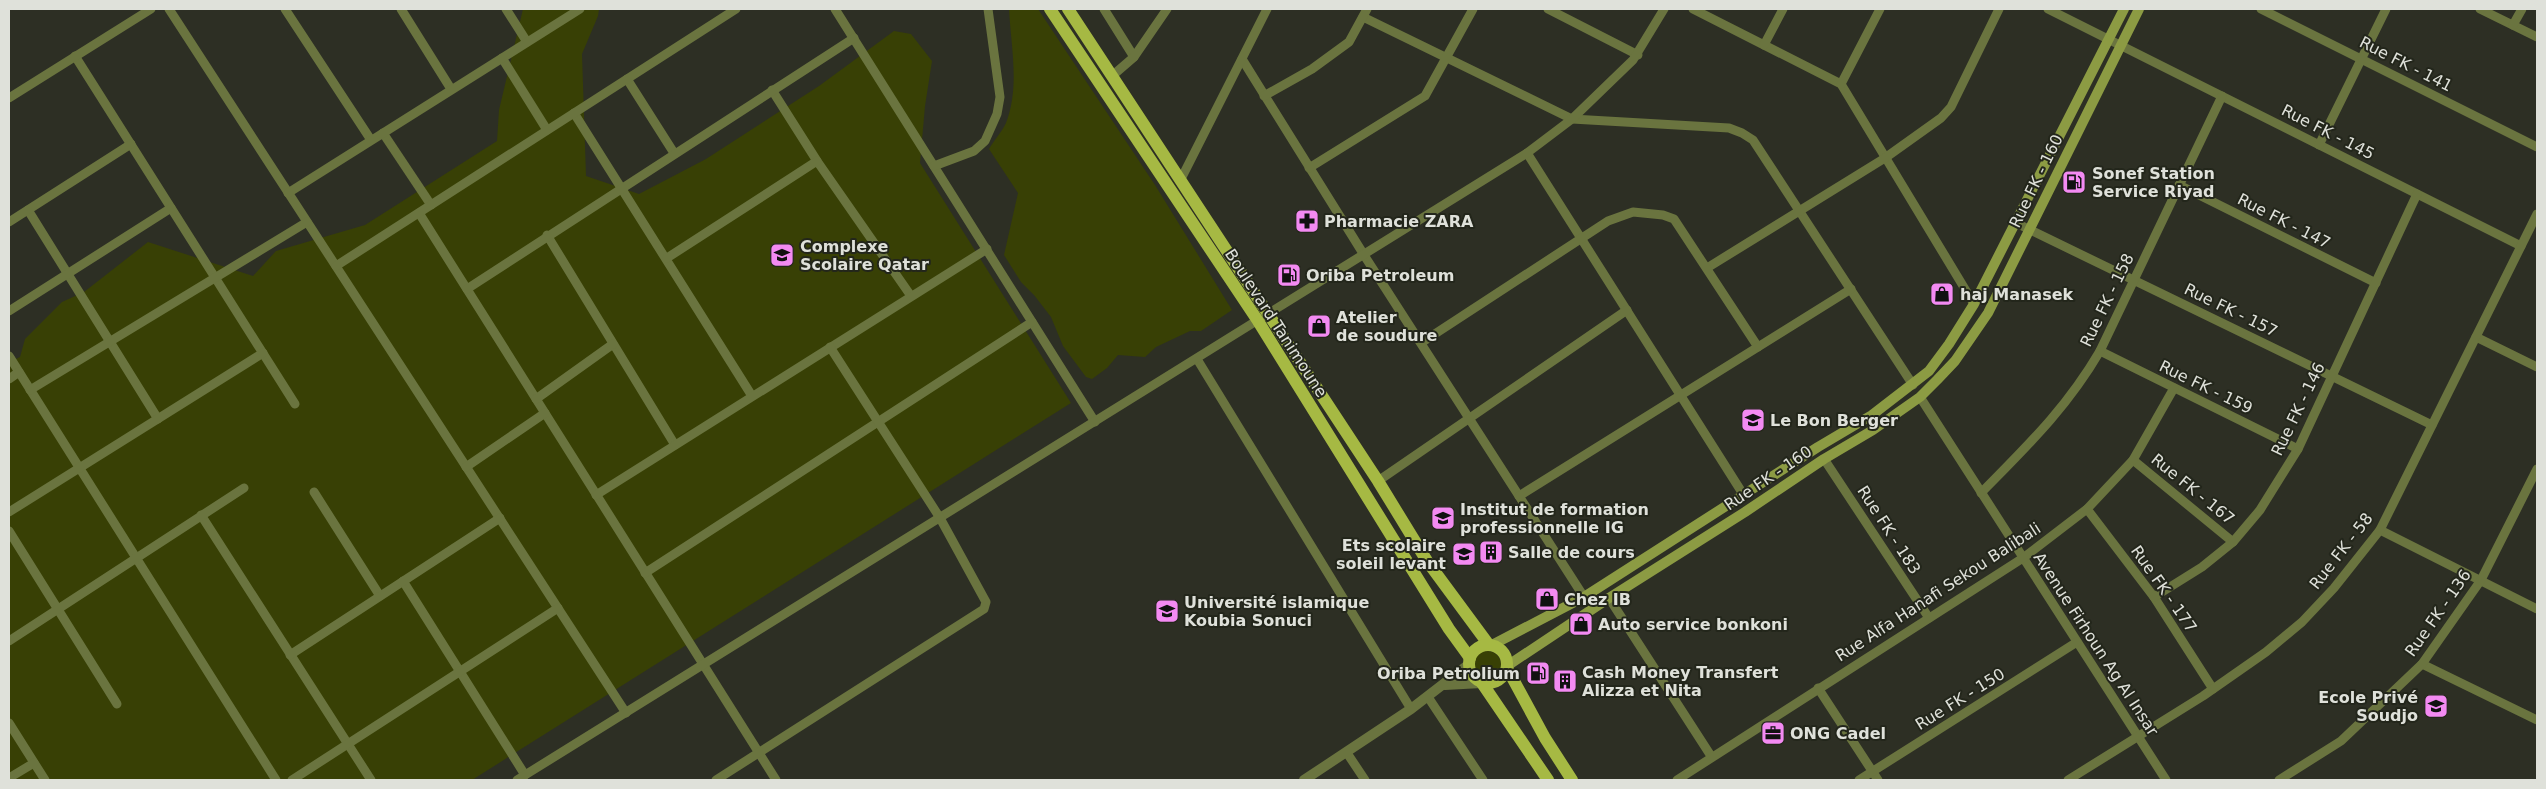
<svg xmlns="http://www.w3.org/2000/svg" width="2546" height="789" font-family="'DejaVu Sans',sans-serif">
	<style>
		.green { fill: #384005 }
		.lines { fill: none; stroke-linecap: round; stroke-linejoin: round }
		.minor { stroke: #6a743f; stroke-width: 9 }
		.tertiary { stroke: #6a743f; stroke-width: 10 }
		.secondary { stroke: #8c9b43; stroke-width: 10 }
		.primary { stroke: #a6b943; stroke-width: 12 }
		.labels { text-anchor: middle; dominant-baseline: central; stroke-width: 4; stroke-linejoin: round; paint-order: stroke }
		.street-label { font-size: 16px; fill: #dfe1da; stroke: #23261b }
		.poi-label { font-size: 16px; font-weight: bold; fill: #dfe1da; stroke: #23261b; text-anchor: start }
	</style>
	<rect width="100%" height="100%" fill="#2d2f24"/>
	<!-- green -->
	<g class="green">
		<polygon points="523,9 599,9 598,16 582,54 586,176 639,194 706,159 819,86 894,31 911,34 932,61 925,106 920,163 1071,403 472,780 9,780 9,362 20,357 25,339 62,302 84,292 148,242 253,276 276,251 365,225 497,141 499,110"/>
		<path d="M 1009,9 L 1038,9 L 1155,185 L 1232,310 L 1201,331 L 1190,331 L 1156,347 L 1145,357 L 1118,355 L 1107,368 L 1092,379 L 1086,377 L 1063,346 L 1051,317 L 1034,295 L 1021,282 L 1004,255 L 1018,193 L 989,149 C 994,140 1002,132 1006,123 C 1020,87 1011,47 1009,9 Z"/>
		<circle cx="1487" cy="665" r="14"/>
	</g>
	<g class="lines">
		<!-- minor -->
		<g class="minor">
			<polyline points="169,9 626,713"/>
			<polyline points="285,9 371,140"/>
			<polyline points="401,9 451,89"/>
			<polyline points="506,9 527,42"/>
			<polyline points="835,9 1095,422"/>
			<polyline points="1104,9 1134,57"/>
			<polyline points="1548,9 1638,55"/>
			<polyline points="1693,9 1841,84 1974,304"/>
			<polyline points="2048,9 2521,246"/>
			<polyline points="2261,9 2537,147"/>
			<polyline points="2480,9 2537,37"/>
			<polyline points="1363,17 1572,119 1729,128 1742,133 1753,140 1913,385"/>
			<polyline points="2513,25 2522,9"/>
			<polyline points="1764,45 1783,9"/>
			<polyline points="75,56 295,404"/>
			<polyline points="502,58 547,130"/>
			<polyline points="1242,59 1364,255 1584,597"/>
			<polyline points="1112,76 1134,57 1167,9"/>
			<polyline points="627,79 674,153"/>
			<polyline points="1841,84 1880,9"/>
			<polyline points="772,90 817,161 911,296"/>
			<polyline points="1264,96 1312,69 1349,42 1367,9"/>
			<polyline points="9,98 151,9"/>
			<polyline points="574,113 752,396"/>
			<polyline points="383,133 431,205"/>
			<polyline points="2319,145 2386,9"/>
			<polyline points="1527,153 1743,494"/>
			<polyline points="934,166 974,151 985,141 997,114 1000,97 988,9"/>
			<polyline points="1309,168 1425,96 1473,9"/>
			<polyline points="1181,179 1267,9"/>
			<polyline points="2179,185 2376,283"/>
			<polyline points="288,193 580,9"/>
			<polyline points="28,210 158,419"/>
			<polyline points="419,213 776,780"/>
			<polyline points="9,222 131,144"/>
			<polyline points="2016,223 2432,425"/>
			<polyline points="547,235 675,445"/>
			<polyline points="667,258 817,161"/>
			<polyline points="336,266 736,9"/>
			<polyline points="1707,268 1885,158 1941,118 1951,107 1999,9"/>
			<polyline points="467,289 854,38"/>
			<polyline points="9,311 171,208"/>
			<polyline points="2476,337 2537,367"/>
			<polyline points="1421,343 1608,221 1633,212 1663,215 1674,219 1758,347"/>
			<polyline points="2100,351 2298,449"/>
			<polyline points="9,356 276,780"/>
			<polyline points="1197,359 1411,709"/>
			<polyline points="9,379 19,372"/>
			<polyline points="30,390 307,222"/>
			<polyline points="1920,397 2166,780"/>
			<polyline points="536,399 613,344"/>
			<polyline points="1824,459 1929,618"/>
			<polyline points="2133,460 2233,542"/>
			<polyline points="466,467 545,413"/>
			<polyline points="1378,481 1627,310"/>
			<polyline points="314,492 380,596"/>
			<path d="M 1981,493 C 2027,446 2066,409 2100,351 L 2222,96"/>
			<polyline points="596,495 987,249"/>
			<polyline points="1519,496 1851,289"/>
			<polyline points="2087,509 2154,597 2213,689"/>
			<polyline points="9,512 263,353"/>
			<polyline points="201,515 371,780"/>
			<polyline points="2380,530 2537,609"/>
			<polyline points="9,531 117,704"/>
			<polyline points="645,573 1032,322"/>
			<polyline points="403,581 525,775"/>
			<polyline points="2154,597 2202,567 2233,542 2260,510 2298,449 2417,194"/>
			<polyline points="1609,598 1711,756"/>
			<polyline points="9,641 244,488"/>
			<polyline points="290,655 500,518"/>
			<polyline points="2422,664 2537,720"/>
			<polyline points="1818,688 1878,780"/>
			<polyline points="1428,697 1483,780"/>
			<polyline points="9,723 45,780"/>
			<polyline points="1347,753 1365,780"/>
			<polyline points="9,778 34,763"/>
			<polyline points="292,780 558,608"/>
			<polyline points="517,780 1527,153 1572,119 1633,60 1664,9"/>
			<polyline points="716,780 984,609 986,602 940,518 830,347"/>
			<polyline points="1677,780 2023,558 2087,509 2133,460 2174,388"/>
			<polyline points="1859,780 2077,642"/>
			<polyline points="2068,780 2203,696 2266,652 2302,622 2334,588 2380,530 2537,214"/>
			<polyline points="2279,780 2341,741 2422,664 2481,580 2537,469"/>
		</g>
		<!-- tertiary -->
		<g class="tertiary">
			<polyline points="1445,685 1481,683"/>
			<polyline points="1304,780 1411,709 1468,665"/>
		</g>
		<!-- secondary -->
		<g class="secondary">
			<polyline points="1492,645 1584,597 1818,447 1872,415 1929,371 1949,344 1974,304 2124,9"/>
			<polyline points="1507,666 1609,598 1745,512 1824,459 1873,430 1920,397 1937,380 1955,361 1988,313 2139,9"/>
		</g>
		<!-- primary -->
		<g class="primary">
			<polyline points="1050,9 1258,321 1449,629 1470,658"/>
			<polyline points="1068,9 1378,481 1427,561 1489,645"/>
			<circle cx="1488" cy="664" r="19"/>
			<polyline points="1507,668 1545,738 1572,780"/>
			<polyline points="1482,683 1548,780"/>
		</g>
	</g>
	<!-- icons -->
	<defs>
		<g id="fuel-square" transform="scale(1.25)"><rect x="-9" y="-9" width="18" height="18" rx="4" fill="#f38af2" stroke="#23261b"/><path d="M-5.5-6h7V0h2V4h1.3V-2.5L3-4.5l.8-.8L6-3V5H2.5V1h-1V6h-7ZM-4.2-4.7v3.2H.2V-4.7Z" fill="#111"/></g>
		<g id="pharmacy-square" transform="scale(1.25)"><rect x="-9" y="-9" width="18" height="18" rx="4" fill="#f38af2" stroke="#23261b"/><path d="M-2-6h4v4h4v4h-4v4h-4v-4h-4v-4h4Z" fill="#111"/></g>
		<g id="school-square" transform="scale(1.25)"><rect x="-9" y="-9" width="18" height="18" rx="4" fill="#f38af2" stroke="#23261b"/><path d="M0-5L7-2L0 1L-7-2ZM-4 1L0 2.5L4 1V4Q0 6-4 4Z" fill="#111"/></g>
		<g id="shop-square" transform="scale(1.25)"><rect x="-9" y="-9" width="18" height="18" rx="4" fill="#f38af2" stroke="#23261b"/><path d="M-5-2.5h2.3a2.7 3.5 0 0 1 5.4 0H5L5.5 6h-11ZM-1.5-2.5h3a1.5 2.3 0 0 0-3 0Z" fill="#111"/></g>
		<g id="university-square" transform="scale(1.25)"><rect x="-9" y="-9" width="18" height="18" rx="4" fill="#f38af2" stroke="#23261b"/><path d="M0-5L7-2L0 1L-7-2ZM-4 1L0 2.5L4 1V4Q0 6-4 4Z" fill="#111"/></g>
		<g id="building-square" transform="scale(1.25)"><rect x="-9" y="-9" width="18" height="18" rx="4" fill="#f38af2" stroke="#23261b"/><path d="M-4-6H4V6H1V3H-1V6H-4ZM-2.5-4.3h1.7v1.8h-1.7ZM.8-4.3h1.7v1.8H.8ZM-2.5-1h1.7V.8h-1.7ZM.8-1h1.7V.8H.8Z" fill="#111"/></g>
		<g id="office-square" transform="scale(1.25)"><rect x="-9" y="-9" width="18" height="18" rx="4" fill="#f38af2" stroke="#23261b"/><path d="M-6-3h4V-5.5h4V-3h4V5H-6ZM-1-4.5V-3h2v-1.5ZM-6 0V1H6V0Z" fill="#111"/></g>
	</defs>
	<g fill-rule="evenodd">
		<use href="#fuel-square" x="2074" y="182"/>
		<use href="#pharmacy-square" x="1307" y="221"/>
		<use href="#school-square" x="782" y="255"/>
		<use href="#fuel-square" x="1289" y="275"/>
		<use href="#shop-square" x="1942" y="294"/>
		<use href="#shop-square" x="1319" y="326"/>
		<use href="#school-square" x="1753" y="420"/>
		<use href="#university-square" x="1443" y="518"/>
		<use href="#building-square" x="1491" y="552"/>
		<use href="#school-square" x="1464" y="554"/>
		<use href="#shop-square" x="1547" y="599"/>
		<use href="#university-square" x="1167" y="611"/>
		<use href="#shop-square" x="1581" y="624"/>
		<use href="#fuel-square" x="1538" y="673"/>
		<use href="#building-square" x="1565" y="681"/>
		<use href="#school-square" x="2436" y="706"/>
		<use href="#office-square" x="1773" y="733"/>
	</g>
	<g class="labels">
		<!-- street labels -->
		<g class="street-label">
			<text transform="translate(2406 64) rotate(27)">Rue FK - 141</text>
			<text transform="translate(2328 132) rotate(27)">Rue FK - 145</text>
			<text transform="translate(2036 181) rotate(-64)">Rue FK - 160</text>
			<text transform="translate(2284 221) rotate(27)">Rue FK - 147</text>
			<text transform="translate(2107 300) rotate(-64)">Rue FK - 158</text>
			<text transform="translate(2231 310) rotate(26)">Rue FK - 157</text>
			<text transform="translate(1276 323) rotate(57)">Boulevard Tanimoune</text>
			<text transform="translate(2206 387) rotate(26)">Rue FK - 159</text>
			<text transform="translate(2298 409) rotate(-64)">Rue FK - 146</text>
			<text transform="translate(1768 478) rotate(-34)">Rue FK - 160</text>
			<text transform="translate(2193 489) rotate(39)">Rue FK - 167</text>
			<text transform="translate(1889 530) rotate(57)">Rue FK - 183</text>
			<text transform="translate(2341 551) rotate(-52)">Rue FK - 58</text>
			<text transform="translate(2164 589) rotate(55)">Rue FK - 177</text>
			<text transform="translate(1938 592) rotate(-33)">Rue Alfa Hanafi Sekou Balibali</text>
			<text transform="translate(2438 613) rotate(-55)">Rue FK - 136</text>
			<text transform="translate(2096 644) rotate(57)">Avenue Firhoun Ag Al Insar</text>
			<text transform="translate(1960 699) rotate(-32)">Rue FK - 150</text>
		</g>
		<!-- poi labels -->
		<g class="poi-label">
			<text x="2092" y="173">Sonef Station<tspan x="2092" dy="18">Service Riyad</tspan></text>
			<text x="1324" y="221">Pharmacie ZARA</text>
			<text x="800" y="246">Complexe<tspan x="800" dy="18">Scolaire Qatar</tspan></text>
			<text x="1306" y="275">Oriba Petroleum</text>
			<text x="1960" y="294">haj Manasek</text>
			<text x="1336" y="317">Atelier<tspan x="1336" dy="18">de soudure</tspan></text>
			<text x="1770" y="420">Le Bon Berger</text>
			<text x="1460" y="509">Institut de formation<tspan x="1460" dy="18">professionnelle IG</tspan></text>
			<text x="1446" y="545" text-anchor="end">Ets scolaire<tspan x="1446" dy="18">soleil levant</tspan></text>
			<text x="1508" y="552">Salle de cours</text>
			<text x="1564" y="599">Chez IB</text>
			<text x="1184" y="602">Université islamique<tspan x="1184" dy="18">Koubia Sonuci</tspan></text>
			<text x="1598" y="624">Auto service bonkoni</text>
			<text x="1582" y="672">Cash Money Transfert<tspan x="1582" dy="18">Alizza et Nita</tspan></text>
			<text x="1520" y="673" text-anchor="end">Oriba Petrolium</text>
			<text x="2418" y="697" text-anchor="end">Ecole Privé<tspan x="2418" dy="18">Soudjo</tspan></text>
			<text x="1790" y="733">ONG Cadel</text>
		</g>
	</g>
	<!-- border -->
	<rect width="2546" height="789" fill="none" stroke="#dfe1da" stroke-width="20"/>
</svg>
